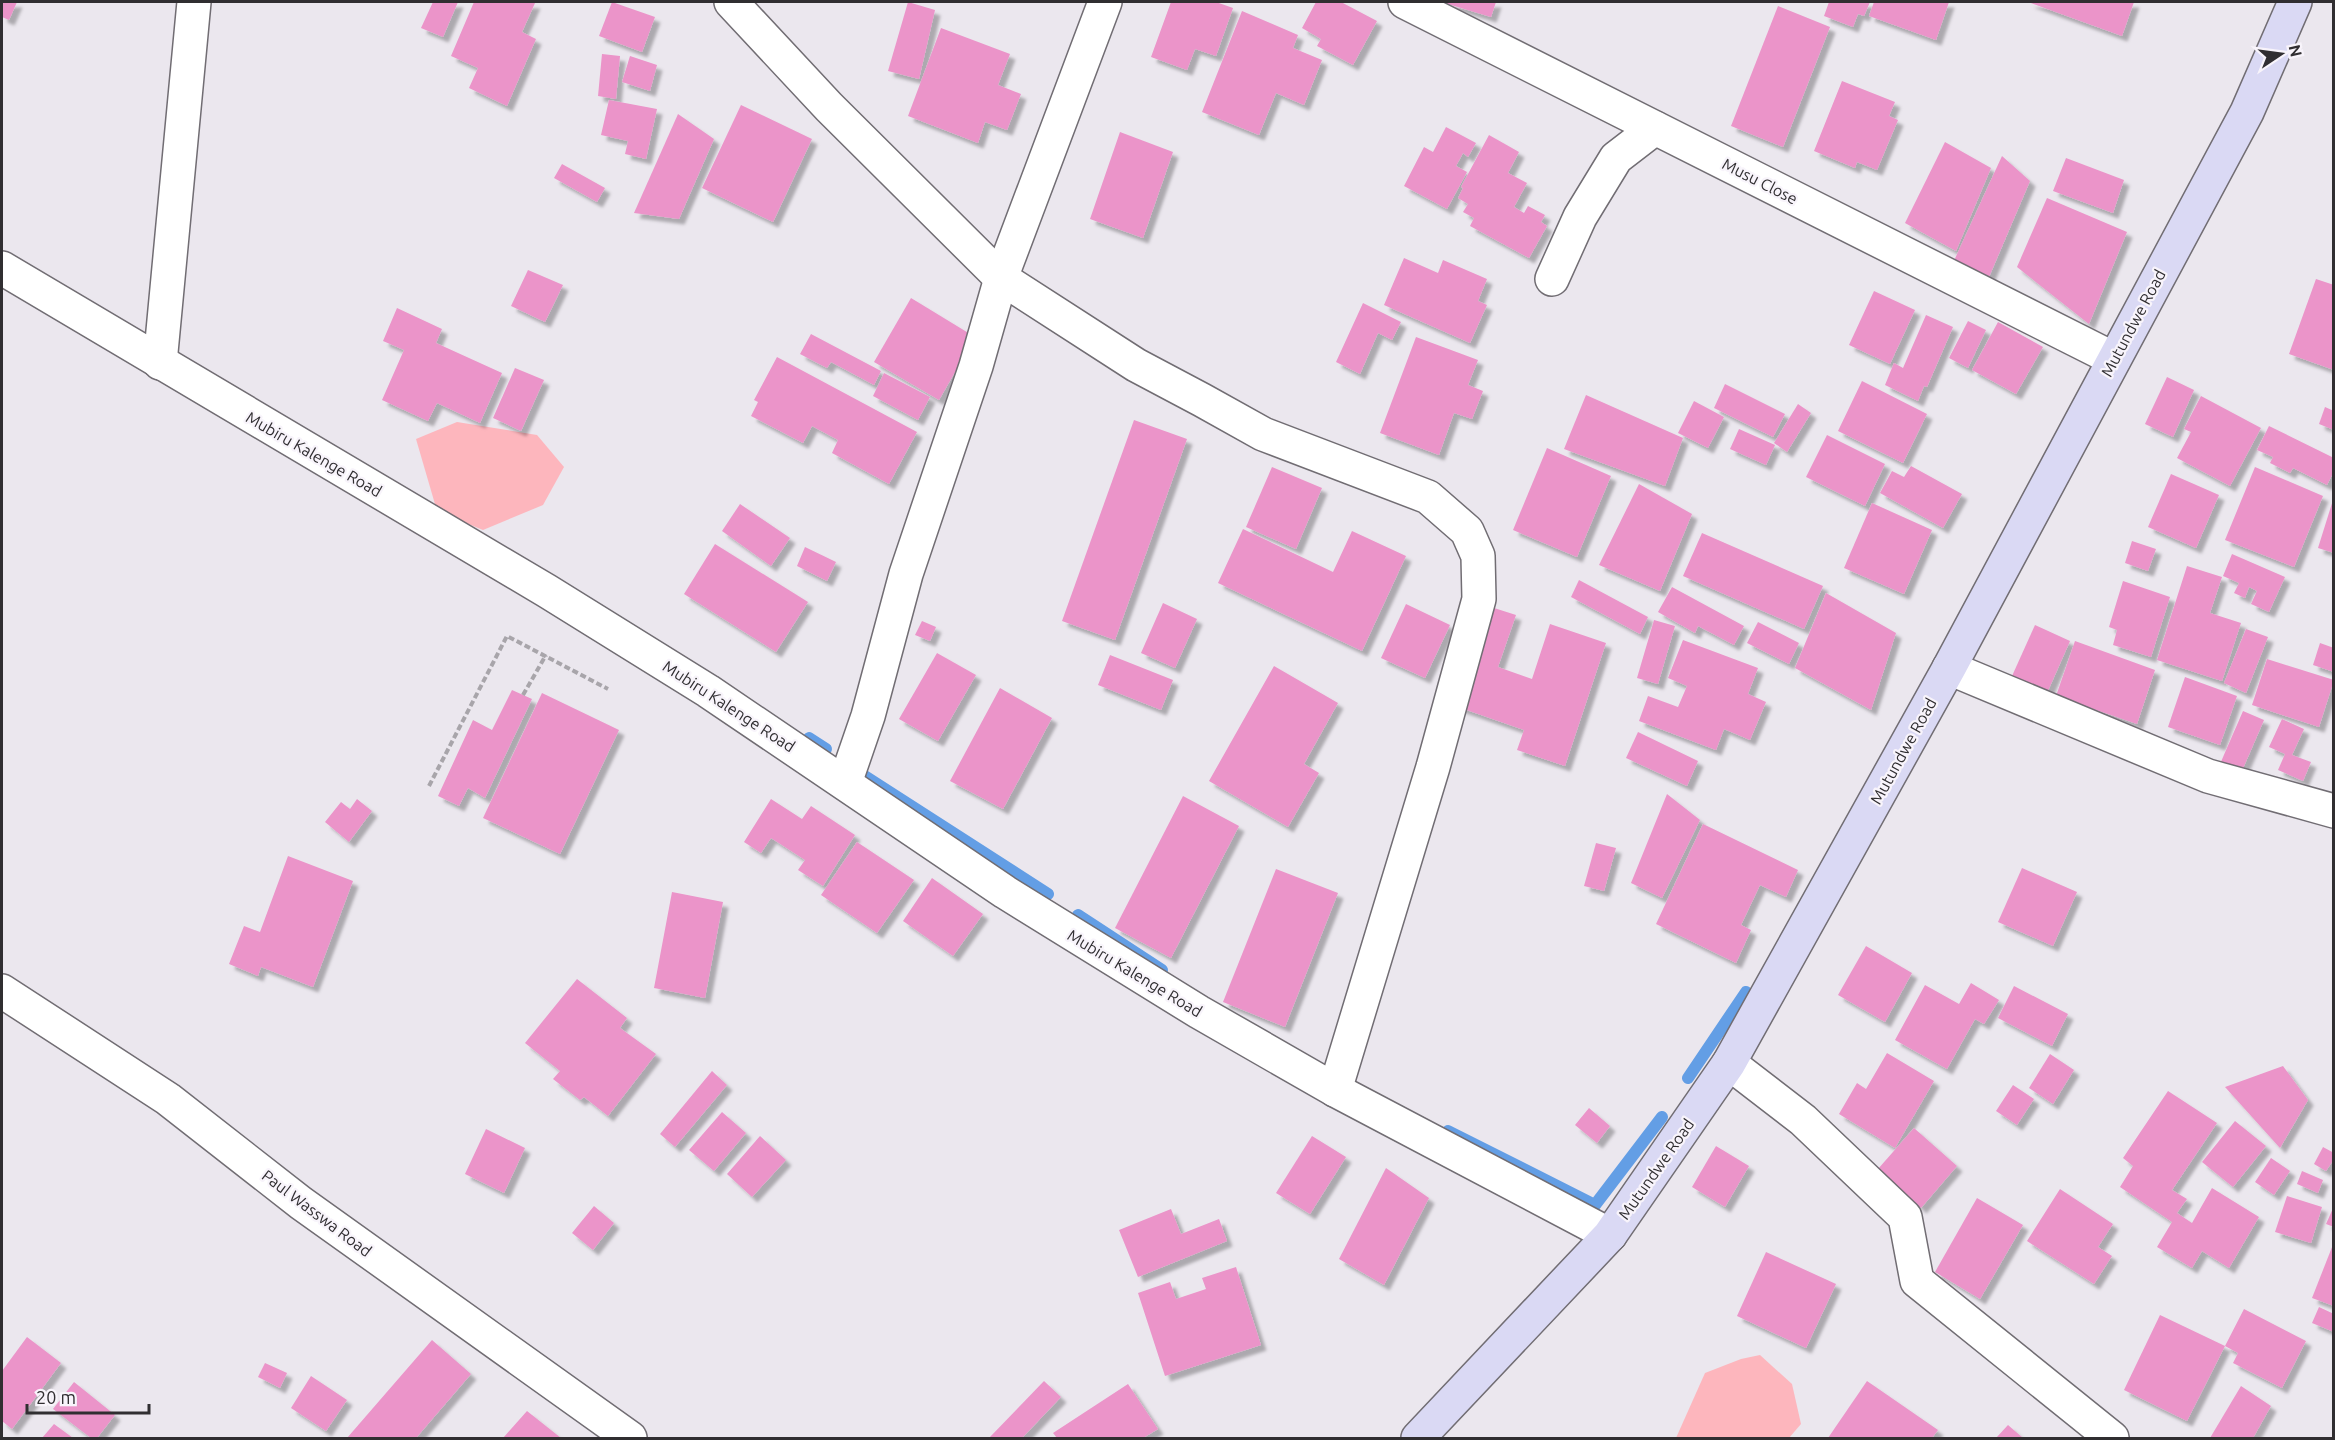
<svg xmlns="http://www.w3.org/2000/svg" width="2335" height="1440" font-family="Ubuntu,sans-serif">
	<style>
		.green { fill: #fdb6bd }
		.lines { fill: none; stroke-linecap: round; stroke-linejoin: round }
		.stream { stroke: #639ee5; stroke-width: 12 }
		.building { fill: #eb94c9; filter: url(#shadow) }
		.street-casing { stroke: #716d73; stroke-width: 36 }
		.secondary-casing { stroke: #716d73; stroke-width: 36 }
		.path { stroke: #a8a5aa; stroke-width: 4; stroke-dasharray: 6 3; stroke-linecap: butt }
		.street { stroke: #fff; stroke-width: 33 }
		.secondary { stroke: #dad9f4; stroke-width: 33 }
		.labels { text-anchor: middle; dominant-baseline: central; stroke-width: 4.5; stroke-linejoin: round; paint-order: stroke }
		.street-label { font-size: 16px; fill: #302e31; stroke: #f8f4fb }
	</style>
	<defs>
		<filter id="shadow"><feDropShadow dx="5.5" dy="5.5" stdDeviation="1.5" flood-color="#0004"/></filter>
	</defs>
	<rect width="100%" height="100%" fill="#ebe7ee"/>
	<!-- green -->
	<g class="green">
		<polygon points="457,422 537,435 564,467 543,505 483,530 437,511 416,439"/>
		<polygon points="1760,1355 1792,1384 1801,1424 1789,1438 1676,1438 1705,1373 1741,1359"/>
	</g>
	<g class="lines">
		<!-- stream -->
		<g class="stream">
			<polyline points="809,738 826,749"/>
			<polyline points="860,773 1048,894"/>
			<polyline points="1078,915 1162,970"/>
			<polyline points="1688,1078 1746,992"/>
			<polyline points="1448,1131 1595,1205 1662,1117"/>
		</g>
	</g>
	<!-- building -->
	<g class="building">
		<polygon points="2,2 17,2 9,20 2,17"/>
		<polygon points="433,2 458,2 443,37 421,28"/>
		<polygon points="474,2 535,3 522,32 536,39 507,106 469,88 478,68 451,56"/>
		<polygon points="612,2 655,17 642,52 599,36"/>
		<polygon points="908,2 935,10 919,79 888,71"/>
		<polygon points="1171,2 1216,2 1233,8 1216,56 1195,49 1187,70 1151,57"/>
		<polygon points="1316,2 1341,2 1377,21 1353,65 1317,46 1321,39 1302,28"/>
		<polygon points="1441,2 1496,2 1491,17"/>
		<polygon points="1829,2 1870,2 1864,16 1858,14 1853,27 1824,16"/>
		<polygon points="1874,2 1949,2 1936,40 1869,16"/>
		<polygon points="2028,2 2134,2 2122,36"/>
		<polygon points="1778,6 1830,27 1783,147 1731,126"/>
		<polygon points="1242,11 1298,35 1293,48 1322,60 1304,105 1276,93 1259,135 1202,112"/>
		<polygon points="941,28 1010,54 998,85 1021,94 1007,130 985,122 978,143 908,116"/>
		<polygon points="602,54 620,56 616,99 598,96"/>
		<polygon points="630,56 657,65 650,91 622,82"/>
		<polygon points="1842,81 1895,102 1889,116 1898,120 1877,170 1857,162 1855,168 1814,151"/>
		<polygon points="609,100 657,109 646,159 625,154 628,141 601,135"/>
		<polygon points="741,105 812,139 773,222 702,188"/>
		<polygon points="678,114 714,139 679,219 634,213"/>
		<polygon points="1446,127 1476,143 1468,157 1463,153 1456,166 1467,172 1447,209 1404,186 1424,147 1433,152"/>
		<polygon points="1120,132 1173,152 1143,238 1090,219"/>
		<polygon points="1489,135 1519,152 1508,173 1527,183 1514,207 1524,213 1528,206 1545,215 1541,222 1547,226 1529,258 1470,226 1474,218 1463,212 1468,204 1458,198 1463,188 1461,187"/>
		<polygon points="1945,142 1991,168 1956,251 1905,223"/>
		<polygon points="2002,156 2030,181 1986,284 1953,263"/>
		<polygon points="2066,158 2124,180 2113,213 2053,191"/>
		<polygon points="562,164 605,188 597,202 554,178"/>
		<polygon points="2047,198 2127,232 2089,324 2017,267"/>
		<polygon points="1404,258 1438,273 1443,260 1487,279 1478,301 1487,305 1470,343 1384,305"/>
		<polygon points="528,270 563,285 545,322 511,306"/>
		<polygon points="2316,279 2334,285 2334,370 2289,354"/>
		<polygon points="1874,291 1915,310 1890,364 1849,345"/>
		<polygon points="911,298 975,337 939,400 874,362"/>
		<polygon points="1363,303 1401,322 1392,340 1378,333 1360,374 1336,362"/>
		<polygon points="397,308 442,329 436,343 502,373 480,423 437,403 428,421 382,400 404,350 383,341"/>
		<polygon points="1926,315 1953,327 1927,387 1924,386 1918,401 1885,385 1894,363 1903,368"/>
		<polygon points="1968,321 1986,330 1968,368 1949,358"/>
		<polygon points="1998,322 2043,347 2016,394 1972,370"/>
		<polygon points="811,334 881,371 874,385 831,362 827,368 800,354"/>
		<polygon points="1416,337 1478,360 1468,385 1483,391 1472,419 1454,413 1439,455 1380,433"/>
		<polygon points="777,357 917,432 889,484 832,453 838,440 812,426 803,443 751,416 758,402 754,400"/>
		<polygon points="515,368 544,380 521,431 493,418"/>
		<polygon points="884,373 930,397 918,420 873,396"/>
		<polygon points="2167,377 2194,390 2173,437 2145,424"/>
		<polygon points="1862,381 1927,414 1903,463 1838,431"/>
		<polygon points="1725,384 1785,414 1773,437 1714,408"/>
		<polygon points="1586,395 1683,438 1665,486 1564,449"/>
		<polygon points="2201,396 2261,428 2230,486 2177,458 2191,432 2184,429"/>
		<polygon points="1694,401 1724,417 1708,448 1678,433"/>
		<polygon points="1798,404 1811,413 1787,452 1774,443"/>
		<polygon points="2325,407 2334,411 2334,430 2319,424"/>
		<polygon points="1134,420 1187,439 1115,640 1062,621"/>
		<polygon points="2269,426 2334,458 2334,471 2327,485 2293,468 2290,473 2270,463 2273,457 2257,450"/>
		<polygon points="1739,429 1775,445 1766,465 1730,449"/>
		<polygon points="1827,435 1885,464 1865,506 1806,477"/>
		<polygon points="1547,448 1611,476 1577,557 1513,530"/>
		<polygon points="1911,466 1962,494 1943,528 1880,493 1892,471 1904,477"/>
		<polygon points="1272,467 1322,488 1296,549 1246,527"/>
		<polygon points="2255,467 2323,496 2294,567 2225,540"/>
		<polygon points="2171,474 2219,495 2196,548 2148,527"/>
		<polygon points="1639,484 1692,514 1660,591 1599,565"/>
		<polygon points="2333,500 2334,500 2334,553 2318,548"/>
		<polygon points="1872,503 1932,530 1904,594 1844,568"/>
		<polygon points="740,504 790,538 771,566 722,531"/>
		<polygon points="1243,529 1333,572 1352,531 1406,556 1362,651 1218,583"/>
		<polygon points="1702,533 1823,586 1804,629 1683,576"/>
		<polygon points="2132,541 2156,549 2148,571 2125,563"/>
		<polygon points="715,544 808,602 776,652 684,594"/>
		<polygon points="805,547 836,562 827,581 797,566"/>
		<polygon points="2232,554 2285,577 2269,612 2251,604 2257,591 2249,587 2245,598 2234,593 2239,583 2223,576"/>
		<polygon points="2187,566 2222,577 2210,613 2241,623 2222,681 2157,660"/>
		<polygon points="1579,580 1648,617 1640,634 1571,597"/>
		<polygon points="2123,581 2170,597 2151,657 2113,645 2117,630 2109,627"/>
		<polygon points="1672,587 1744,626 1734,645 1698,626 1695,633 1658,612"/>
		<polygon points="1826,593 1896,633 1871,710 1795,668"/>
		<polygon points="1163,603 1197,619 1175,668 1141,653"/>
		<polygon points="1406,604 1450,625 1425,678 1381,658"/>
		<polygon points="1491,607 1516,615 1498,667 1532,679 1550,624 1606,643 1565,766 1517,750 1524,730 1458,707"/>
		<polygon points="1654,620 1675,626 1658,684 1637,678"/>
		<polygon points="922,621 936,627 930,641 915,635"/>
		<polygon points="1758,622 1799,643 1789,664 1747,643"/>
		<polygon points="2035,625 2070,641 2047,693 2012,676"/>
		<polygon points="2246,629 2268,637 2246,693 2224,683"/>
		<polygon points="1683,640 1758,668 1748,694 1766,702 1750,740 1724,729 1716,750 1639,721 1648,696 1678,707 1687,686 1668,678"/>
		<polygon points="2075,641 2155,670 2137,724 2056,696"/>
		<polygon points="2320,643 2334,648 2334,672 2313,665"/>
		<polygon points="937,653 976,675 938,741 899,719"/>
		<polygon points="1110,655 1173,680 1161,710 1098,685"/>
		<polygon points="2267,659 2334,680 2319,727 2252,705"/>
		<polygon points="1274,666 1338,703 1304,764 1319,773 1288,827 1209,781"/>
		<polygon points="2185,677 2237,696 2220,745 2168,727"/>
		<polygon points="1000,688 1052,718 1003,809 950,781"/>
		<polygon points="512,690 532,699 485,798 468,788 459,806 438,796 473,720 492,730"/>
		<polygon points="542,693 619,730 560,854 483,818"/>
		<polygon points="2243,711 2264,720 2241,773 2220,764"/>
		<polygon points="2282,719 2304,729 2292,755 2311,762 2303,781 2278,770 2285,754 2269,747"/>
		<polygon points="1638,732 1698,761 1687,786 1626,758"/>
		<polygon points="1667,794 1700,820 1662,898 1631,883"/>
		<polygon points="1183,796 1239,826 1171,958 1115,928"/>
		<polygon points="357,799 372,811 349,842 325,822 341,802 350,809"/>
		<polygon points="771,799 802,819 811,806 855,835 823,886 798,870 805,860 771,838 761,853 744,842"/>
		<polygon points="1703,824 1798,870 1786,897 1760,885 1741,925 1751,930 1736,963 1656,924"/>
		<polygon points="857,842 914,880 877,933 821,895"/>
		<polygon points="1596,843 1616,848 1604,891 1584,886"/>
		<polygon points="288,856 353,881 313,987 261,967 258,976 229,964 244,926 260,932"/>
		<polygon points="2022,868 2077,892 2053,946 1998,922"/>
		<polygon points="1276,869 1338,893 1285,1027 1223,1002"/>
		<polygon points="932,878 983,914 953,956 903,921"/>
		<polygon points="672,892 723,902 705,998 654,988"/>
		<polygon points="1866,946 1912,973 1885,1022 1838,995"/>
		<polygon points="577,979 627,1018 620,1028 656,1054 608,1116 584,1097 580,1100 553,1079 560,1071 525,1043"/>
		<polygon points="1971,983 1999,1000 1984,1024 1975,1019 1947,1069 1895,1040 1925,985 1959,1004"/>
		<polygon points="2014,986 2068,1014 2052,1046 1998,1018"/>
		<polygon points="1887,1053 1934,1081 1895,1148 1839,1114 1857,1083 1866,1089"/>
		<polygon points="2050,1054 2074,1070 2053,1104 2029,1088"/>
		<polygon points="2283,1066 2308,1100 2280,1148 2225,1087"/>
		<polygon points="712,1071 727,1085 675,1147 660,1134"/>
		<polygon points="2013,1085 2034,1099 2017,1125 1996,1111"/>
		<polygon points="2168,1091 2217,1123 2172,1190 2187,1199 2177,1213 2192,1223 2212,1188 2259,1217 2229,1268 2202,1251 2192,1268 2157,1247 2172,1222 2120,1187 2133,1166 2123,1158"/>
		<polygon points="1589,1108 1610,1126 1597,1143 1575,1125"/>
		<polygon points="722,1112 746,1133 714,1171 689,1150"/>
		<polygon points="2235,1121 2266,1146 2233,1187 2202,1162"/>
		<polygon points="1914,1128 1957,1166 1921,1208 1878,1169"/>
		<polygon points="486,1129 525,1148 504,1193 465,1174"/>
		<polygon points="760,1136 786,1160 752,1197 727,1174"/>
		<polygon points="1312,1136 1346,1157 1310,1214 1276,1193"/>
		<polygon points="1716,1146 1749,1166 1725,1207 1692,1187"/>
		<polygon points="2323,1147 2334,1153 2334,1159 2326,1171 2314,1164"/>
		<polygon points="2271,1158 2290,1171 2274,1195 2255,1182"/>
		<polygon points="1386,1168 1429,1198 1384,1285 1339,1259"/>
		<polygon points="2302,1171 2323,1180 2318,1193 2297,1184"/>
		<polygon points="2060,1189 2113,1224 2098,1247 2112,1256 2094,1284 2027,1241"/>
		<polygon points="2287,1196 2322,1207 2311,1243 2275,1232"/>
		<polygon points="1977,1198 2023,1225 1980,1299 1935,1272"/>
		<polygon points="594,1206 614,1223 593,1250 572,1233"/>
		<polygon points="2334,1206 2334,1227 2326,1224"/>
		<polygon points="1171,1209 1181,1234 1219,1219 1227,1241 1138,1277 1119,1230"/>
		<polygon points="2334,1242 2334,1306 2312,1298"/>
		<polygon points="1766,1252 1836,1284 1806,1348 1737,1316"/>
		<polygon points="1236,1267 1261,1345 1165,1376 1138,1293 1170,1282 1176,1299 1206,1289 1202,1278"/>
		<polygon points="2319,1307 2334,1314 2334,1332 2312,1323"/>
		<polygon points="2244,1309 2306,1341 2282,1388 2233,1363 2238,1353 2225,1346"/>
		<polygon points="2160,1315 2225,1346 2187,1421 2124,1390"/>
		<polygon points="27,1337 61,1363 12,1429 2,1421 2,1371"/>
		<polygon points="432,1340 471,1374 416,1438 347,1438"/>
		<polygon points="265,1363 287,1373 280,1388 258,1377"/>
		<polygon points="311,1376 347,1400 326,1431 291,1408"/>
		<polygon points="1044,1381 1061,1397 1022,1438 989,1438"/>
		<polygon points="1867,1381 1938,1430 1932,1438 1828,1438"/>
		<polygon points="74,1382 115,1415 97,1438 91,1438 53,1409"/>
		<polygon points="1128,1384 1158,1429 1143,1438 1057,1438 1053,1433"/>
		<polygon points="2241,1386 2271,1406 2253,1438 2210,1438"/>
		<polygon points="527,1411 561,1438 503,1438"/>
		<polygon points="54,1424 73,1438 42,1438"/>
		<polygon points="2008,1425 2023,1438 1996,1438"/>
	</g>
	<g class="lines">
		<!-- street casing -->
		<g class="street-casing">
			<g id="street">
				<polyline points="731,2 829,107 1001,278 1136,365 1202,400 1263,434 1428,497 1467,531 1478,556 1479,599 1433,767 1335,1090"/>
				<polyline points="1405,2 2114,359"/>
				<polyline points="2,268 547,591 708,691 1005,892 1199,1012 1335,1090 1610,1235"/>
				<polyline points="1552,279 1580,217 1616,158 1655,128"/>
				<polyline points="160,363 194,2"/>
				<polyline points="1949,668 2208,776 2334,811"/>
				<polyline points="845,783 868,716 906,574 976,366 1001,278 1105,2"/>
				<polyline points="2,991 168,1099 301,1203 630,1438"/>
				<polyline points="1729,1063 1803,1120 1905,1217 1917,1281 2112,1438"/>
			</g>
		</g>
		<!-- secondary casing -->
		<g class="secondary-casing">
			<polyline id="secondary" points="1418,1438 1610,1235 1729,1063 1949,668 2247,112 2295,2"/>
		</g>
		<!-- path -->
		<g class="path">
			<polyline points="523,695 546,655"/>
			<polyline points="429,786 507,636 608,689"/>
		</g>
		<!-- street -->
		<use href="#street" class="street"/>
		<!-- secondary -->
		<use href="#secondary" class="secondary"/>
	</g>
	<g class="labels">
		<!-- street labels -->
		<g class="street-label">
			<text transform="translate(1760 181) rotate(27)">Musu Close</text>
			<text transform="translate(2133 323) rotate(-62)">Mutundwe Road</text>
			<text transform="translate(314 454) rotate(30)">Mubiru Kalenge Road</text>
			<text transform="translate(729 706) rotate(33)">Mubiru Kalenge Road</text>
			<text transform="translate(1903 751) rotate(-61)">Mutundwe Road</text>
			<text transform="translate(1135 973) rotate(31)">Mubiru Kalenge Road</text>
			<text transform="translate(1656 1169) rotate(-55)">Mutundwe Road</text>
			<text transform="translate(317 1213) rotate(37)">Paul Wasswa Road</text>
		</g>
	</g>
	<!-- border -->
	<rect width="2335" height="1440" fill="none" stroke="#302e31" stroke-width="6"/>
	<!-- north arrow -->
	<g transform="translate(2281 54) rotate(77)" stroke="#f8f4fb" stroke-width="4.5" paint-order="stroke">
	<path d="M0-4.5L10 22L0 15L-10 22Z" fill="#302e31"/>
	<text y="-9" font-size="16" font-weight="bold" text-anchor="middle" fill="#302e31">N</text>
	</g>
	<!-- scale -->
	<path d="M27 1404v9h122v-9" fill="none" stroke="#302e31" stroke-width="3"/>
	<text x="36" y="1404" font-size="18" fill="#302e31" stroke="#f8f4fb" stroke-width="4.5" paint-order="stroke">20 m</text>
</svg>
